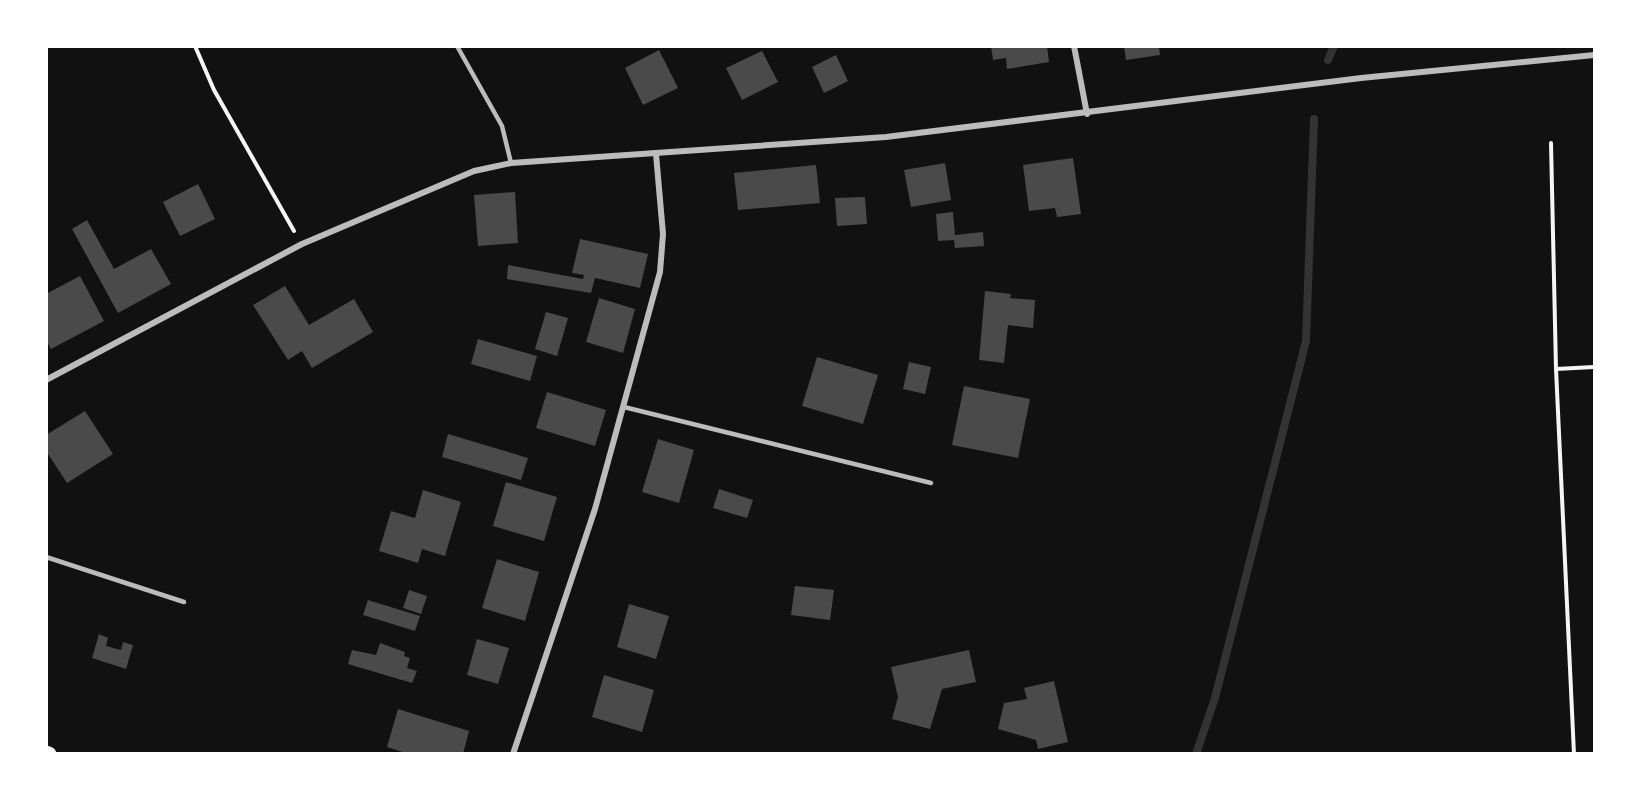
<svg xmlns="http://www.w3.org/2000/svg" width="1641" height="800" font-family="'Fira Sans',sans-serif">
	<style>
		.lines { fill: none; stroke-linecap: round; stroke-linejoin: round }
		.stream { stroke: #333; stroke-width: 8 }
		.building { fill: #4a4a4a }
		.path { stroke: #f5f5f5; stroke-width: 4 }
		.service { stroke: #bcbcbc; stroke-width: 4.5 }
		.minor { stroke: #bcbcbc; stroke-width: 6 }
		.primary { stroke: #f5f5f5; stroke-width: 15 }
	</style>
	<rect width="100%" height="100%" fill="#111"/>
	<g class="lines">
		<!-- stream -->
		<g class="stream">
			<polyline points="1328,60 1334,46"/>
			<polyline points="1196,754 1215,698 1306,341 1314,119"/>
		</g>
	</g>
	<!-- building -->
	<g class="building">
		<polygon points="991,46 1047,46 1049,62 1007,69 1006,58 993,60"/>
		<polygon points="1124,46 1159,46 1160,55 1126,60"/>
		<polygon points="659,50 678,88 643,105 625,68"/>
		<polygon points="762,51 778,82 742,100 726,68"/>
		<polygon points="836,55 848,81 824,93 812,67"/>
		<polygon points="1073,158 1081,214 1057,217 1055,208 1029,211 1023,165"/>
		<polygon points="945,163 951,200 911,207 904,170"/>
		<polygon points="816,165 820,203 738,210 734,173"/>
		<polygon points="198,184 215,219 180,236 163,202"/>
		<polygon points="515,192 518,243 478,246 474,195"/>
		<polygon points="865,197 867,224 837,226 835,198"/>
		<polygon points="953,212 955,235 983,232 984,246 955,248 954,240 938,241 936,214"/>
		<polygon points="87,220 114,269 151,249 171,284 118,313 72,229"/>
		<polygon points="580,239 648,254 640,288 595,278 591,293 507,279 508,265 583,279 584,275 572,273"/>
		<polygon points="80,276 104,321 51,349 46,340 46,294"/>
		<polygon points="285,286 309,325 354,299 373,332 312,368 302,351 288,360 253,305"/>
		<polygon points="985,291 1011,294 1010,298 1035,300 1033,328 1008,325 1004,363 979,360"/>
		<polygon points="599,298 635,309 623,353 586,342"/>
		<polygon points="546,312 568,318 557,356 535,349"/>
		<polygon points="478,339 537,356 530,381 471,364"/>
		<polygon points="817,357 878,375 863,424 802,406"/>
		<polygon points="909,362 931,367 925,394 903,389"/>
		<polygon points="964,386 1030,399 1018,458 952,445"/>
		<polygon points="547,392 606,410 595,446 536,428"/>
		<polygon points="85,411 113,454 67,483 46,451 46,435"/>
		<polygon points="448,434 528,458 521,480 442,457"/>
		<polygon points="658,439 694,450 679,503 642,492"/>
		<polygon points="506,482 557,497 544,541 493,526"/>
		<polygon points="719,489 753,500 747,518 713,508"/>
		<polygon points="423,490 461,502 445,556 422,549 418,563 379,551 391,511 415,518"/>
		<polygon points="497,559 539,572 525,621 482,608"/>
		<polygon points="795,586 834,590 830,620 791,615"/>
		<polygon points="409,590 427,596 421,614 403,608"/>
		<polygon points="368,600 420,616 415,631 363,615"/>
		<polygon points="629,604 669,616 656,659 617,647"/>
		<polygon points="99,634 108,638 106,646 121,650 123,642 133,645 126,669 92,658"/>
		<polygon points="477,639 509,648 498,684 467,675"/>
		<polygon points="380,643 405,652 404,656 410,658 407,668 417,671 412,683 348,664 352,650 376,655"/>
		<polygon points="969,650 976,682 942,689 930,729 892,719 898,697 891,667"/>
		<polygon points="604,675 654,690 642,732 592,717"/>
		<polygon points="1054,681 1068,742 1038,749 1036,740 998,729 1004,703 1027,699 1024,688"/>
		<polygon points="398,709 469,731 463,754 409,754 387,747"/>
	</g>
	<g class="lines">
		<!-- path -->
		<g class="path">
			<polyline points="195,46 214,90 294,231"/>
			<polyline points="1551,143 1556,369 1574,754"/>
			<polyline points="1556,369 1594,367"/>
		</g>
		<!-- service -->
		<g class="service">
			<polyline points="457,46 502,126 511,163"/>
			<polyline points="624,407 931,483"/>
			<polyline points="46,557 184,602"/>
		</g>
		<!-- minor -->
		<g class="minor">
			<polyline points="1074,46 1087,114"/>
			<polyline points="46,380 302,244 474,171 511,163 886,137 1361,78 1594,55"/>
			<polyline points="513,754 595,509 660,272 663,234 656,154"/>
		</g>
		<!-- primary -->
		<polyline class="primary" points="46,753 49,754"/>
	</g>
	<!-- border -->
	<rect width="1641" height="800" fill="none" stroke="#ffffff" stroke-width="96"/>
</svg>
